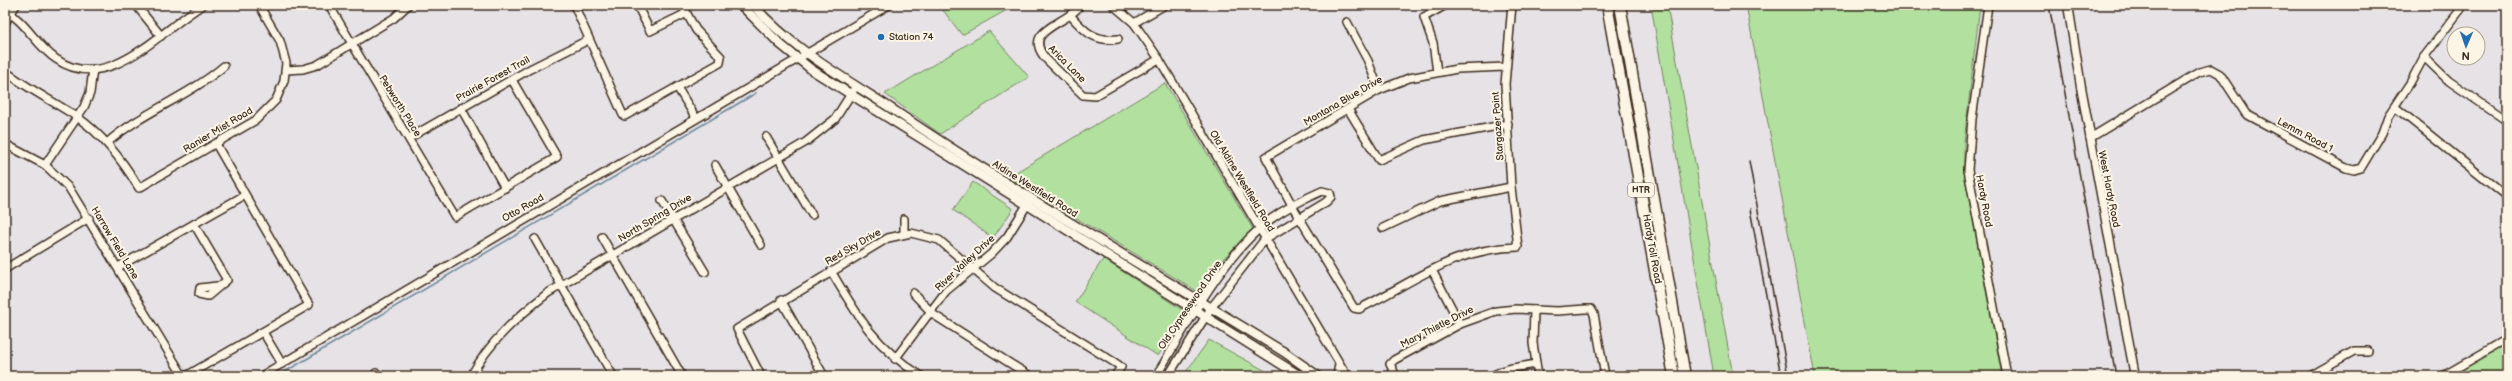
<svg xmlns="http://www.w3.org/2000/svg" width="2512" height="381" font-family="'Balsamiq Sans',sans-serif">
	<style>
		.green { fill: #b1e09f; stroke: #76855e }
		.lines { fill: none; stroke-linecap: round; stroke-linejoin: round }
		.stream { stroke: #6c889a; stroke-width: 1.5 }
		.minor-casing { stroke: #3b2a1e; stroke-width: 10 }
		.major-casing { stroke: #3b2a1e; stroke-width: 11 }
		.highway-casing { stroke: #3b2a1e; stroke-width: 13 }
		.minor { stroke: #fcf5e5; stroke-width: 7 }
		.major { stroke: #fcf5e5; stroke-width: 8 }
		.highway { stroke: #fcf5e5; stroke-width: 10 }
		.rail { stroke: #3b2a1e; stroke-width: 1.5 }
		.poi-dot { fill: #1f6fb2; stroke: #fcf5e5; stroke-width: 1.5 }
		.labels { text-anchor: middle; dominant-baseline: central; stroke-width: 4; stroke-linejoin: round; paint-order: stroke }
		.shield { fill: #fcf5e5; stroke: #75675a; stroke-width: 1 }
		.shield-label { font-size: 9px; font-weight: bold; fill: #3b2a1e }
		.poi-label { font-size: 10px; fill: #3b2a1e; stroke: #fcf5e5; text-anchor: start }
		.street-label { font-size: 10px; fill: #3b2a1e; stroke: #fcf5e5 }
	</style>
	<rect width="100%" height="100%" fill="#e6e2e6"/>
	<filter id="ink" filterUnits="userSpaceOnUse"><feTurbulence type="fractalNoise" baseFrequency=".025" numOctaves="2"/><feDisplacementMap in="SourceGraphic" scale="8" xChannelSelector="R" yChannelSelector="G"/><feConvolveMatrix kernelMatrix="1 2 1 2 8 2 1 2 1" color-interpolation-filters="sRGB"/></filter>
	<g filter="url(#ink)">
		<!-- green -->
		<g class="green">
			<polygon points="939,5 1016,5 962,35"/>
			<polygon points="1651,5 1667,5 1733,376 1714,376"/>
			<polygon points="1746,5 1980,5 1964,142 1964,172 2002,376 1815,376"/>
			<polygon points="989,31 1029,77 940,134 885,94"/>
			<polygon points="1165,83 1253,229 1224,258 1200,293 1008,177"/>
			<polygon points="973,182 1013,209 993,238 953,210"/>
			<polygon points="1103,259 1186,312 1158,356 1075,302"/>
			<polygon points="2507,336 2507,376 2435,376"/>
			<polygon points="1209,340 1275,376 1183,376"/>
		</g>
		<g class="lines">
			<!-- stream -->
			<g class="stream">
				<polyline points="45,7 46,5"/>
				<polyline points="278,376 756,93"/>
			</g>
			<!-- minor casing -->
			<g class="minor-casing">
				<g id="minor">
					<polyline points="136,5 161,36"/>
					<polyline points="329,5 455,217 557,157 512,80"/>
					<polyline points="574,5 623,115 625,116 720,63 721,57 696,30 682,5"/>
					<polyline points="637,5 650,31 687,13"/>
					<path d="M 1080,5 C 1068,25 1020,29 1046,59 L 1083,95 L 1095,96 L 1159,59"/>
					<polyline points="1113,5 1134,23 1159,59 1347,376"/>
					<polyline points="1988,5 1972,119 1968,170 2007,376"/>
					<path d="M 5,10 C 26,22 36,45 56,59 C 109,96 161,29 203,5"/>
					<path d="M 1071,16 C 1085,32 1095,42 1118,39"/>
					<polyline points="1347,22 1368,61 1379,90"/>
					<polyline points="5,23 16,5"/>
					<polyline points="1134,23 1165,5"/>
					<polyline points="2424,57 2449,81 2507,121"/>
					<path d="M 1505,67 L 1457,69 L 1409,78 L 1379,90 L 1266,157 L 1293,207 L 1354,308 L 1359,309 C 1414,282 1453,248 1518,247 L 1511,187 L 1505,84 L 1512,5"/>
					<polyline points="286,70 303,69 317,65 394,18 408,5"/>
					<path d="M 5,71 C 28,89 53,101 77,117 C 103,135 123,161 139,188 L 256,120 L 276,100 L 284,81 L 286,63 L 280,41 L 259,5"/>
					<polyline points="1437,72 1433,43 1424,17 1444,6"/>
					<polyline points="677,87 696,118"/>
					<polyline points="2395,107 2507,197"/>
					<polyline points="461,108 505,188"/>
					<polyline points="1348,109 1379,160 1424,140 1508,124"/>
					<polyline points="766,137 812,215"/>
					<polyline points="409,138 530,69 588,40"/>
					<polyline points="2090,138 2199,72 2211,69 2220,74 2246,114 2346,168 2354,170 2361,168 2382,133 2388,116 2410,83 2424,57 2464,5"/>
					<path d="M 107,143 C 142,112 188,97 224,66"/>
					<polyline points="5,144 45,165 69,188 183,376"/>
					<polyline points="45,165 84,107 90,93 93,69"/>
					<polyline points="715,165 761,245"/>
					<polyline points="662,201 705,272"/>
					<polyline points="904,219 904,234"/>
					<polyline points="194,224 227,280 208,296 199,294 200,288 217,286"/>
					<polyline points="1383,228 1440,201 1511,187"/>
					<polyline points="602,237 682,376"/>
					<polyline points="535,239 613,376"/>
					<polyline points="118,267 245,195"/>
					<polyline points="5,269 89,218"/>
					<polyline points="1432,270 1460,324"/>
					<path d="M 831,271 C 858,317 874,346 921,376"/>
					<polyline points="913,293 934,315 1030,376"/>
					<polyline points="781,300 824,376"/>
					<polyline points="1534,310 1533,343 1538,376"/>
					<polyline points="263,332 282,364"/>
					<polyline points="895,359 946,291 991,254 1007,237 1030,200"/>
					<polyline points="376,373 383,376"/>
					<polyline points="186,376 309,305 216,144"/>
					<polyline points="261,376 889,5"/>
					<path d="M 471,376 C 489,342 518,316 548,293 L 806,142 L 835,119 L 856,86"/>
					<polyline points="761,376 737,329 888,238 911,233 939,240 995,288 1117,364 1121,367 1115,376"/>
					<path d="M 1156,376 C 1188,324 1222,256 1271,219 C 1286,208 1306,198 1322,191 L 1330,193 L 1331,197 L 1326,202 L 1265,239 L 1211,308 L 1168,376"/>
					<polyline points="1337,376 1339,364"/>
					<polyline points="1396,376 1390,364 1394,360 1460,324 1496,311 1516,309 1557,311 1586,309 1591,309 1594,314 1605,376"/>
					<polyline points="1491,376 1507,369 1536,364"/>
					<polyline points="2310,376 2354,351 2368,351"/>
					<polyline points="2443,376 2507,339"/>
				</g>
			</g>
			<!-- major casing -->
			<g class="major-casing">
				<g id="major">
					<polyline points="741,5 780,44 812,70 1300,376"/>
					<path d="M 753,5 C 794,51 848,80 898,113 C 1024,197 1155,273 1284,352 L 1318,376"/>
					<polyline points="2068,5 2081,87 2135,376"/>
				</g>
			</g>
			<!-- highway casing -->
			<g class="highway-casing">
				<g id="highway">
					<polyline points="1607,5 1674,376"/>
					<polyline points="1620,5 1685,376"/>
				</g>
			</g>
			<!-- minor -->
			<use href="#minor" class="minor"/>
			<!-- major -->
			<use href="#major" class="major"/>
			<!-- highway -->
			<use href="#highway" class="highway"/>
			<!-- rail -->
			<g class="rail">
				<polyline points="2049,5 2116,376"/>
				<polyline points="1749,161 1788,376"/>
				<polyline points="1750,209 1781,376"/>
			</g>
		</g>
	</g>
	<!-- markers -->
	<circle class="poi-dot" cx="881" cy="37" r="4"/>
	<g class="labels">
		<!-- shield labels -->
		<rect class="shield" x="1628" y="183" width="26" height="14" rx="3"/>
		<g class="shield-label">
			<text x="1641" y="190">HTR</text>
		</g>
		<!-- poi labels -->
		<g class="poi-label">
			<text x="889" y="37">Station 74</text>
		</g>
		<!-- street labels -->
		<g class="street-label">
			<text transform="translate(1067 64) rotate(45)">Arica Lane</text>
			<text transform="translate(493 79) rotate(-29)">Prairie Forest Trail</text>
			<text transform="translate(1343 101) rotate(-30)">Montana Blue Drive</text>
			<text transform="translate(400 106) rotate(58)">Pebworth Place</text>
			<text transform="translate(1498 126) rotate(-94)">Stargazer Point</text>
			<text transform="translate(218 130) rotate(-31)">Ranier Mist Road</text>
			<text transform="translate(2305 135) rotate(28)">Lemm Road 1</text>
			<text transform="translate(1242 181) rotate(59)">Old Aldine Westfield Road</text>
			<text transform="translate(1035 189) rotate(32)">Aldine Westfield Road</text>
			<text transform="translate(2109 189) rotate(79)">West Hardy Road</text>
			<text transform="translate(1984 201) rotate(79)">Hardy Road</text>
			<text transform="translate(523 208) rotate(-30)">Otto Road</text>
			<text transform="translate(655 218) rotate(-31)">North Spring Drive</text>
			<text transform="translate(115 243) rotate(59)">Harrow Field Lane</text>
			<text transform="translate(853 247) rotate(-30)">Red Sky Drive</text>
			<text transform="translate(1652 249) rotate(80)">Hardy Toll Road</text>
			<text transform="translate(965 263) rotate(-43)">River Valley Drive</text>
			<text transform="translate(1190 305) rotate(-56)">Old Cypresswood Drive</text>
			<text transform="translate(1437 327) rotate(-27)">Mary Thistle Drive</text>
		</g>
	</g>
	<!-- margin -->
	<rect width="2512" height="381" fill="none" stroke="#fcf5e5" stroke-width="20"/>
	<rect x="10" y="10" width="2492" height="361" fill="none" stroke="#3b2a1e" stroke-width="1.5" filter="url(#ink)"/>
	<!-- north arrow -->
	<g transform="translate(2466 46) rotate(182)"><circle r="19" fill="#fcf5e5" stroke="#afa495"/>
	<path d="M0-3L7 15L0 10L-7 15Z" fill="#1f6fb2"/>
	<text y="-6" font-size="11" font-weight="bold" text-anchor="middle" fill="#3b2a1e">N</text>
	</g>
</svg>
